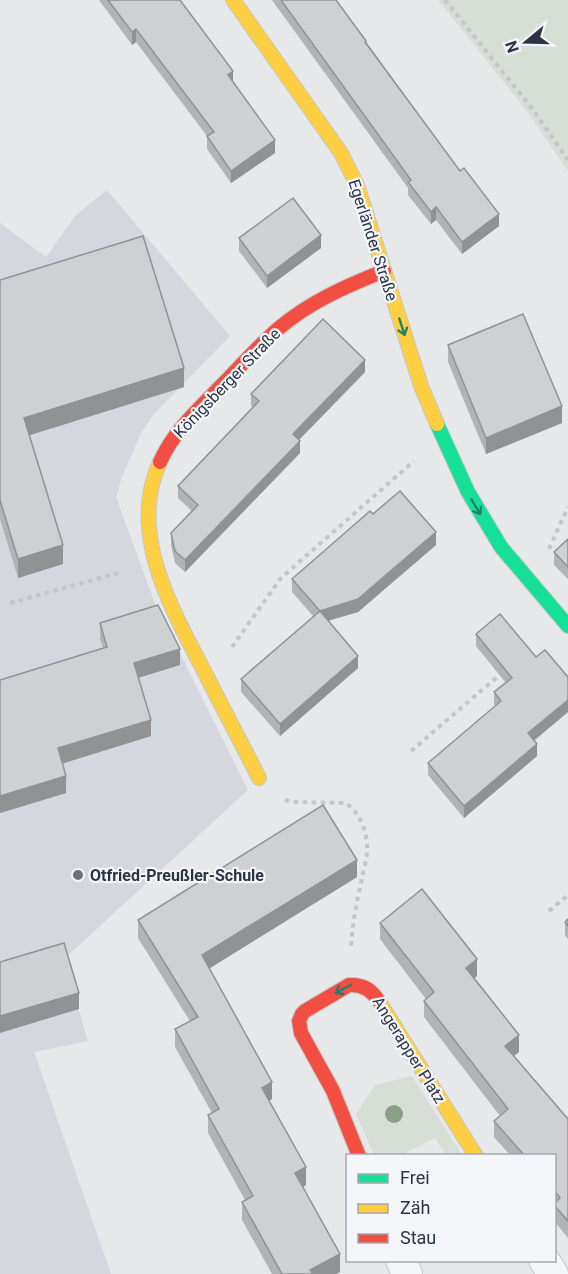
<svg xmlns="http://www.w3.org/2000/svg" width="568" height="1274" font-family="Roboto,sans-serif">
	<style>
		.built { fill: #d4d7dd }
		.green { fill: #d6ded6 }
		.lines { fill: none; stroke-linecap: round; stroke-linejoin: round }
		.street-casing { stroke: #c4c6c8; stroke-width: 32 }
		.fast-casing { stroke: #c4c6c8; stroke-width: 16 }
		.slow-casing { stroke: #c4c6c8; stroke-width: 16 }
		.jam-casing { stroke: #c4c6c8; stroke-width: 16 }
		.path { stroke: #c5c6ca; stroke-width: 4; stroke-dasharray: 4.5 4.5; stroke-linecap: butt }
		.street { stroke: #f5f6f7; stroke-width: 30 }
		.fast { stroke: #16e098; stroke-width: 14 }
		.slow { stroke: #ffcf43; stroke-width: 14 }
		.jam { stroke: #f24e42; stroke-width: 14 }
		.tree { fill: #8a9e88 }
		.wall { fill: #b1b3b5 }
		.shaded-wall { fill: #909294 }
		.building { fill: #ced0d3; stroke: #909294; stroke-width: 1.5 }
		.oneway { stroke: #22816a }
		.poi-dot { fill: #6c737f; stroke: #f4f6f9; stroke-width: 2 }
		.labels { text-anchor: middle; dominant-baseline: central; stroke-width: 4.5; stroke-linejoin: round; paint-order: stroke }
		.street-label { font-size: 16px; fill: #2b3445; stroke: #f4f6f9 }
		.poi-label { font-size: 16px; font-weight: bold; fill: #2b3445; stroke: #f4f6f9; text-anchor: start }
	</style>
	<rect width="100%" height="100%" fill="#e6e8ea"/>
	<!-- built -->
	<polygon class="built" points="107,190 230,336 153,415 141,433 122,477 116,497 154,601 248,790 64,959 88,1041 34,1052 111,1274 0,1274 0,223 46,257 75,216"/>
	<!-- green -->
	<g class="green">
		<polygon points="438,0 568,0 568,171 526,110"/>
		<polygon points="412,1076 462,1155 446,1155 435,1138 401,1155 374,1155 356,1114 375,1085"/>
	</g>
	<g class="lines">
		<!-- street casing -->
		<g class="street-casing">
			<g id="street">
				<polyline points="401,1260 407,1274"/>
				<polyline points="544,1260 553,1274"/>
			</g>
		</g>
		<!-- fast casing -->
		<g class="fast-casing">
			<polyline id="fast" points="437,424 468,492 501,547 568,626"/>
		</g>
		<!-- slow casing -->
		<g class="slow-casing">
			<g id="slow">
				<polyline points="233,0 341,153 357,185 421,386 437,424"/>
				<path d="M 160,462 C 127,533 172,609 204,671 C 222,707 241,742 259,778"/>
				<polyline points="378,1000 476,1156"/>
			</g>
		</g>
		<!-- jam casing -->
		<g class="jam-casing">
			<g id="jam">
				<path d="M 160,462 C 173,432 198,410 220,387 C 240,367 258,346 279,328 C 310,302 346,286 384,271"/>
				<path d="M 359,1156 L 333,1091 L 301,1033 L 299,1021 L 302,1014 L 305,1011 L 349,985 C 362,984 371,989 378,1000"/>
			</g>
		</g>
		<!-- path -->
		<g class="path">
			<polyline points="445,0 531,107 568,160"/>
			<polyline points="549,549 568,507"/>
			<polyline points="10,603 122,572"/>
			<polyline points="232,647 281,578 414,461"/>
			<polyline points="411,751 503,672"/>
			<path d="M 285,800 L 292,802 L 344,803 C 358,808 367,831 367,846 C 368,858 363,871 361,883 C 356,905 352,926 351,948"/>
			<polyline points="549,911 568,895"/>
		</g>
		<!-- street -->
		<use href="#street" class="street"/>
		<!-- fast -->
		<use href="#fast" class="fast"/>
		<!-- slow -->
		<use href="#slow" class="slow"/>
		<!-- jam -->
		<use href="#jam" class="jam"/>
	</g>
	<!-- trees -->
	<circle class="tree" cx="394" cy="1114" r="9"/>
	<!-- wall -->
	<g class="wall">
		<polygon points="99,0 180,0 233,81 275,153 231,183 207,149 207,136 136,42 132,45"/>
		<polygon points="272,0 336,0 499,226 462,254 436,220 431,224 408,195 408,188"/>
		<polygon points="239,238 321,248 267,288 239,251"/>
		<polygon points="0,280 184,387 29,435 63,564 18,578 0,519"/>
		<polygon points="448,345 562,423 486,454 448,362"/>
		<polygon points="365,372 299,440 300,453 185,572 175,563 171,545 171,533 192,511 178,498 178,486 253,407 251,406 251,394"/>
		<polygon points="373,514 436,545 358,612 328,621 358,668 280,736 241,692 241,679 314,617 292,592 292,579"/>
		<polygon points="568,539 568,579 554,565 554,552"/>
		<polygon points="100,623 180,665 138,678 151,736 62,763 66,793 0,813 0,680 103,648 100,639"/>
		<polygon points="476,634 568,712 534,741 537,756 464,818 428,775 428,763 495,706 494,704 494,692 506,683 476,646"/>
		<polygon points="357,877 210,968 272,1099 269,1101 306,1185 303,1187 340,1272 336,1274 272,1274 242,1220 242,1202 245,1200 208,1133 208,1115 212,1113 175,1047 175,1029 190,1021 138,938 138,920"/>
		<polygon points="568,919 568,939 565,935 565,922"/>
		<polygon points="380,923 477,976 474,978 519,1052 513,1056 568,1119 568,1238 555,1222 555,1155 510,1155 494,1137 494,1121 500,1116 424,1017 424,1001 426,999 380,939"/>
	</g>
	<!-- shaded-wall -->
	<g class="shaded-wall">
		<polygon points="136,29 136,42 132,45 132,32"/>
		<polygon points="233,71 233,83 228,75"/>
		<polygon points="275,140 275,153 231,183 231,171"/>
		<polygon points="436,207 436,220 431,224 431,212"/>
		<polygon points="499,214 499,226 462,254 462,242"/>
		<polygon points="321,235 321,248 267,288 267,276"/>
		<polygon points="365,360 365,372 293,446 293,434"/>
		<polygon points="184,368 184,387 24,437 24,418"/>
		<polygon points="562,406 562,423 486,454 486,438"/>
		<polygon points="300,441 300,453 185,572 185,560"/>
		<polygon points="436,532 436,545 358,612 320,623 320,611"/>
		<polygon points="63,545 63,564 18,578 18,559"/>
		<polygon points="180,649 180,665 134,679 134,663"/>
		<polygon points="358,656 358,668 280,736 280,724"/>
		<polygon points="568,700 568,712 528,745 528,733"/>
		<polygon points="151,720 151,736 58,765 58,748"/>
		<polygon points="537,744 537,756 464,818 464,806"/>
		<polygon points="66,776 66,793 0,813 0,796"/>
		<polygon points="357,860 357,877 202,973 202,955"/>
		<polygon points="477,959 477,976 466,984 466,968"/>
		<polygon points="79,993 79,1009 0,1033 0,1016"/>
		<polygon points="519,1035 519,1052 505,1063 505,1046"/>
		<polygon points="272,1082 272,1099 262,1105 262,1088"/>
		<polygon points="306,1167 306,1185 295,1191 295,1173"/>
		<polygon points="340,1254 340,1272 336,1274 310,1274 310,1270"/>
	</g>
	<!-- building -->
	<g class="building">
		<polygon points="108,0 180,0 233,71 228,75 275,140 231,171 207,136 214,132 136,29 132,32"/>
		<polygon points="281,0 336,0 366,41 365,42 460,171 464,168 499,214 462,242 436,207 431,212 408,182 411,180"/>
		<polygon points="293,198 321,235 267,276 239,238"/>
		<polygon points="143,236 184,368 24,418 63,545 18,559 0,500 0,280"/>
		<polygon points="523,314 562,406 486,438 448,345"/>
		<polygon points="323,319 365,360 293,434 300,441 185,560 175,551 171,533 198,505 178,486 259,401 251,394"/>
		<polygon points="400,491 436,532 358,599 320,611 292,579 370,511 373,514"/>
		<polygon points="568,539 568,567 554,552"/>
		<polygon points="158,605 180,649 134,663 151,720 58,748 66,776 0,796 0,680 107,647 100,623"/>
		<polygon points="320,611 358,656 280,724 241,679"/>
		<polygon points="500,614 536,657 545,650 568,677 568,700 528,733 537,744 464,806 428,763 501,701 494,692 512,678 476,634"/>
		<polygon points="323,805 357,860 202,955 272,1082 262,1088 306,1167 295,1173 340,1254 310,1270 313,1274 282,1274 242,1202 253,1196 208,1115 219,1109 175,1029 198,1017 138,920"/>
		<polygon points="422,889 477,959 466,968 519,1035 505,1046 568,1119 568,1221 555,1206 555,1203 560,1198 555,1191 555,1155 524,1155 494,1121 508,1109 424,1001 434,992 380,923"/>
		<polygon points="568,919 568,926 565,922"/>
		<polygon points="64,943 79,993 0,1016 0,962"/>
	</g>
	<!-- one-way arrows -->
	<defs><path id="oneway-shaft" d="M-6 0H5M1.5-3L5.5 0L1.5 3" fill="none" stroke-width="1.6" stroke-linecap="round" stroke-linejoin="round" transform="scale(1.5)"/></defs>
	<g class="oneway">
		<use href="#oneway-shaft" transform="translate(402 327) rotate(72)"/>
		<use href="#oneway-shaft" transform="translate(476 507) rotate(59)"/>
		<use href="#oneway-shaft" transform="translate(343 989) rotate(152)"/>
	</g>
	<!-- markers -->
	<circle class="poi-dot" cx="78" cy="875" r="6"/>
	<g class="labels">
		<!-- street labels -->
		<g class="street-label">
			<text transform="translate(373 240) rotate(72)">Egerländer Straße</text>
			<text transform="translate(227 383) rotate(-46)">Königsberger Straße</text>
			<text transform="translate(409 1050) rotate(58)">Angerapper Platz</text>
		</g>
		<!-- poi labels -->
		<g class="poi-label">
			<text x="90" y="875">Otfried-Preußler-Schule</text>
		</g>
	</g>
	<!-- legend -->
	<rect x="346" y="1154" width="210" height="108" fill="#f4f6f9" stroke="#a4a8b1" stroke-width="1.5"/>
	<rect x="358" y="1174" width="30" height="9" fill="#16e098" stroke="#a4a8b1" stroke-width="1.5"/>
	<text x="400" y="1184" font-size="18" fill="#2b3445">Frei</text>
	<rect x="358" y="1204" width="30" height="9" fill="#ffcf43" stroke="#a4a8b1" stroke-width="1.5"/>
	<text x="400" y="1214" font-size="18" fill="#2b3445">Zäh</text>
	<rect x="358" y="1234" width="30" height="9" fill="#f24e42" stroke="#a4a8b1" stroke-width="1.5"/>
	<text x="400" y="1244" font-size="18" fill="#2b3445">Stau</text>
	<!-- north arrow -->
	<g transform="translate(526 42) rotate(251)" stroke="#f4f6f9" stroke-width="4.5" paint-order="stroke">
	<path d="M0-4.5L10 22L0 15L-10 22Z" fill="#2b3445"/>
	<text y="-9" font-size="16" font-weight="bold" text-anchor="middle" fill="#2b3445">N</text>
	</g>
</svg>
